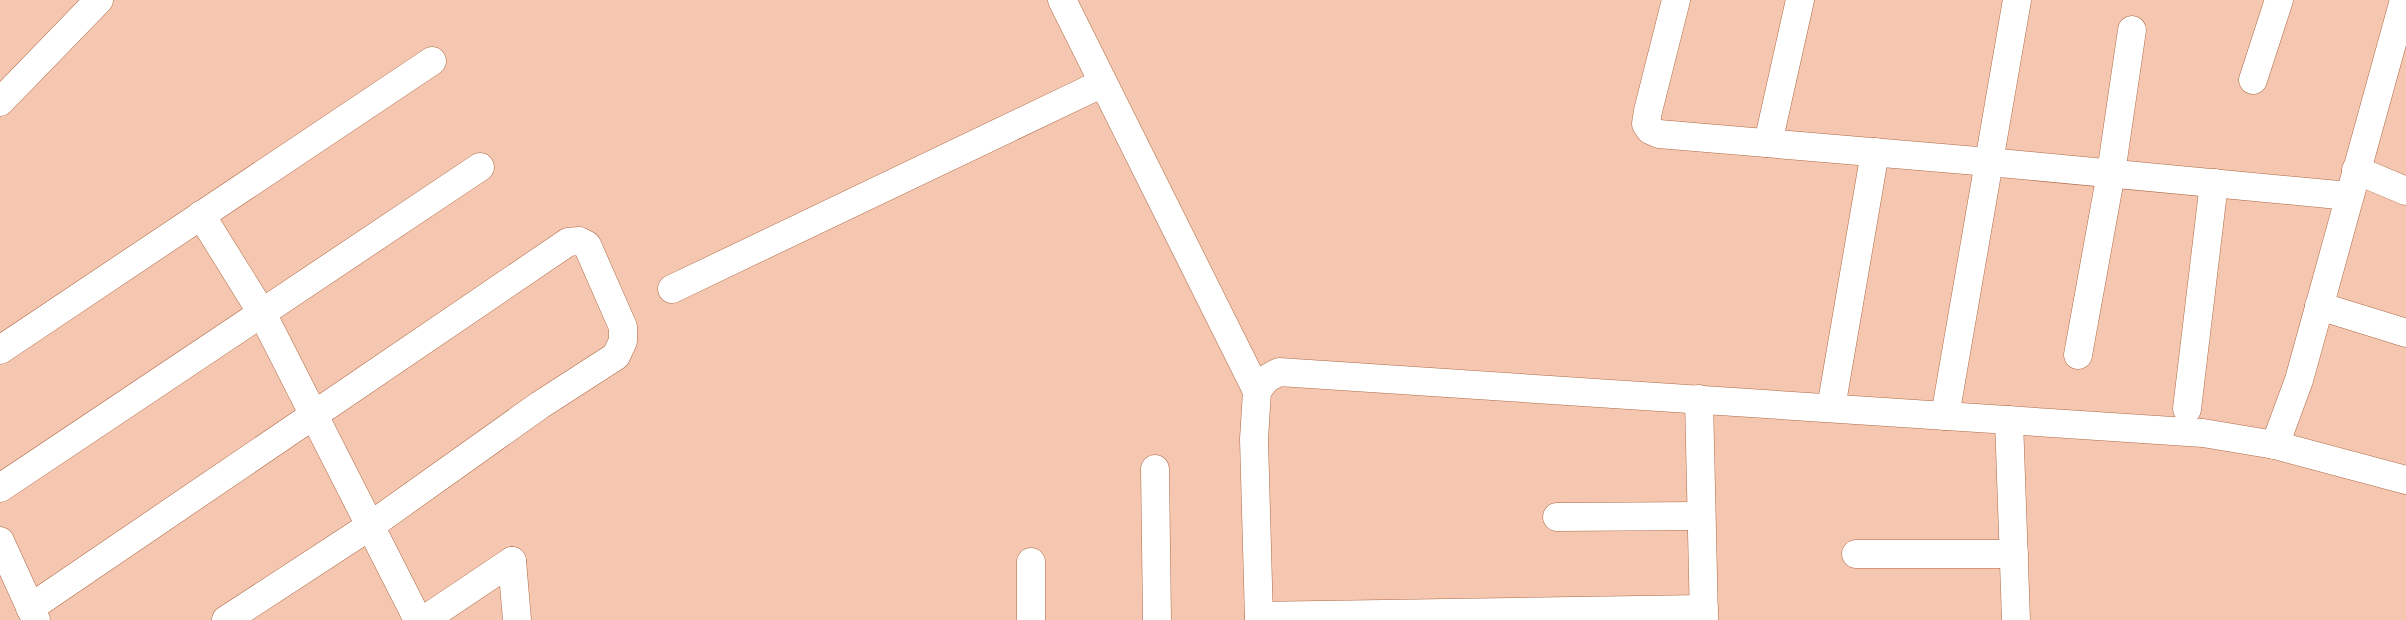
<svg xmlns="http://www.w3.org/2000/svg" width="2406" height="620" font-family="Roboto,sans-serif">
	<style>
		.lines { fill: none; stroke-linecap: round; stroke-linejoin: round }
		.minor-casing { stroke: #af6945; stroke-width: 29 }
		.minor { stroke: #fff; stroke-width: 28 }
	</style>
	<rect width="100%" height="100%" fill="#f5c7b0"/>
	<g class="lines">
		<!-- minor casing -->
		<g class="minor-casing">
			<g id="minor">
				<polyline points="1062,0 1257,391"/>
				<polyline points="1676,0 1648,111 1646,124 1650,130 1659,134 1989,162 2349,196"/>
				<polyline points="2253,80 2279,0"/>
				<polyline points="0,102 99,0"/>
				<polyline points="1768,143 1800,0"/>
				<polyline points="2356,170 2406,191"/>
				<polyline points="201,215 262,313 418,620"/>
				<polyline points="672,289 1103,83"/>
				<polyline points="2319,306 2406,333"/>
				<polyline points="0,350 432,61"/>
				<polyline points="2078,355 2111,173 2132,30"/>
				<polyline points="1699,399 1704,620"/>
				<polyline points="1831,408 1875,152"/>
				<polyline points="2187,409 2214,183"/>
				<polyline points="1945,416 2017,0"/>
				<polyline points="2009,420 2016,620"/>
				<polyline points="2275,445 2299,380 2404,0"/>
				<polyline points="1155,469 1157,620"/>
				<polyline points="0,488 480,167"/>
				<polyline points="1557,517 1701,516"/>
				<polyline points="0,541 36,620"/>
				<polyline points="1856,554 2014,554"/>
				<polyline points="512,561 517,620"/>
				<polyline points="30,608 568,242 579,241 587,245 623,327 623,341 616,356 540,405 370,526 226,620"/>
				<polyline points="1259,616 1704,609"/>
				<polyline points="424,620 512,561"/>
				<polyline points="1031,620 1031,562"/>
				<polyline points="1259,620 1254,439 1257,391 1266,379 1279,372 2203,433 2275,445 2406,480"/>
			</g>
		</g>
		<!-- minor -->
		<use href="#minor" class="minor"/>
	</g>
</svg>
